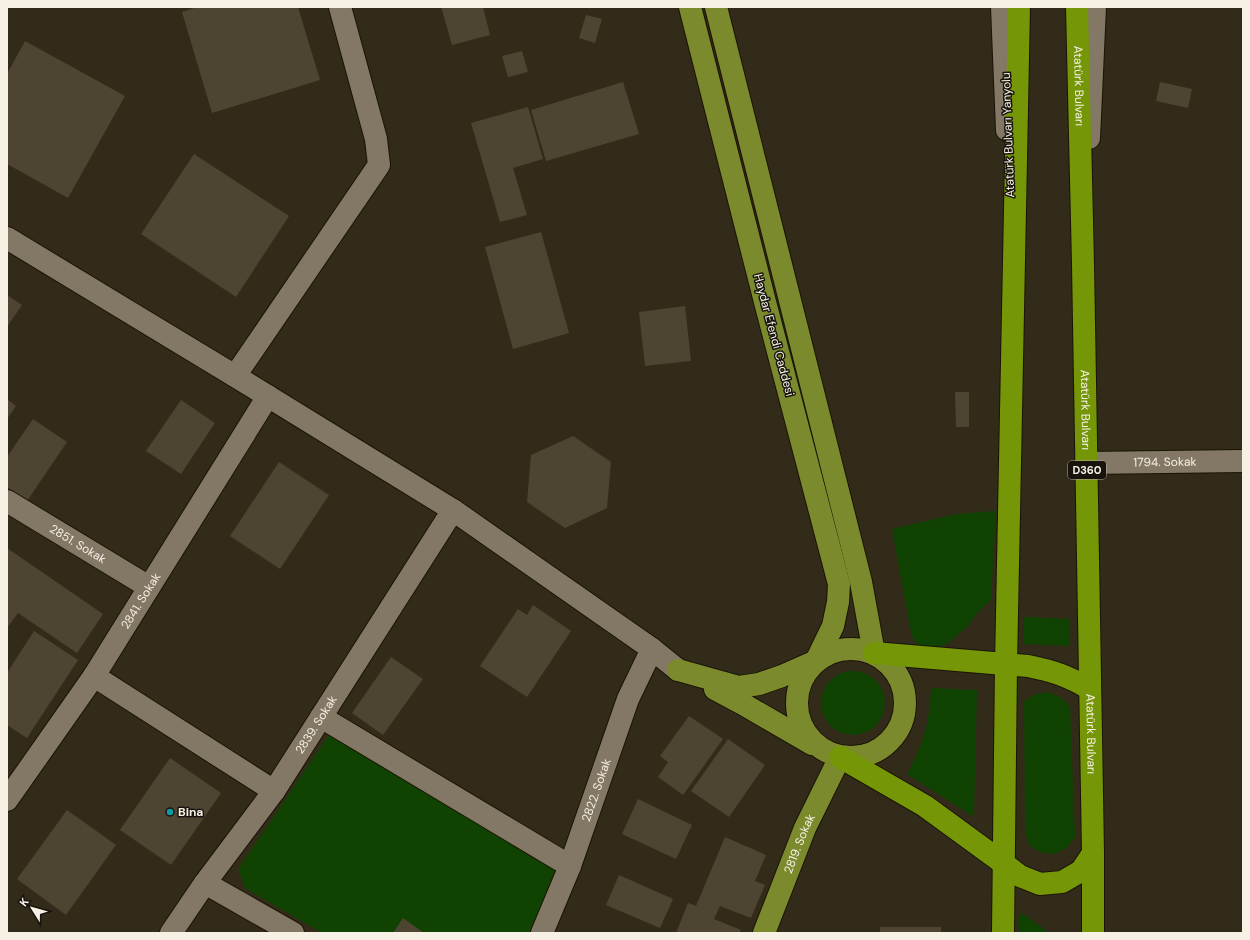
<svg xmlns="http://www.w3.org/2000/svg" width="1250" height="940" font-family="'DM Sans',sans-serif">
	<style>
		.green { fill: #104301 }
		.building { fill: #4d4432 }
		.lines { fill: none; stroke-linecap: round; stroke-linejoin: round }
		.minor-casing { stroke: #1b1304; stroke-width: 24 }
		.major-casing { stroke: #1b1304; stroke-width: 24 }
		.highway-casing { stroke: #1b1304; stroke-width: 24 }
		.minor { stroke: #827865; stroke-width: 22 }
		.major { stroke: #7a8a2d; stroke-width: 22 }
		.highway { stroke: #749607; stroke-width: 22 }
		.culture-dot { fill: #0f9aa8; stroke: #18140d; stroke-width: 1.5 }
		.labels { text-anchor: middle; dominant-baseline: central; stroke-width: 3; stroke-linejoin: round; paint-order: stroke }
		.shield { fill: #18140d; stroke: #b3aea4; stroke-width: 1 }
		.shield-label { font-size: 11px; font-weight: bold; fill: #f6f0e5 }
		.street-label { font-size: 12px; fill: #f6f0e5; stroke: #18140d }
		.poi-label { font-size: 12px; font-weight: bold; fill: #f6f0e5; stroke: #18140d; text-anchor: start }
	</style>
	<rect width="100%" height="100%" fill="#332b1a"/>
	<!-- green -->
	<g class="green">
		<polygon points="996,511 991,600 976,614 969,625 947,644 939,648 922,647 915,642 911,633 892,529 956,514"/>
		<polygon points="1024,617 1070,619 1069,646 1024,644"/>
		<circle cx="853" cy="703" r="32"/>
		<path d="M 931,688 L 977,690 L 974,815 L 972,816 L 907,774 C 923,745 930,721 931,688 Z"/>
		<path d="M 1048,692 C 1058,695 1064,699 1070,707 L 1075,837 L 1067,848 L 1055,854 L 1042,853 L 1030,846 L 1025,833 L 1024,702 C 1031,695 1038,693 1048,692 Z"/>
		<polygon points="329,735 558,869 529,933 322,933 245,888 238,869"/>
		<polygon points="1022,913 1048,932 1049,933 1019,933 1018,918"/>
	</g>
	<!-- building -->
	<g class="building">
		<polygon points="197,7 298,7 320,80 212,113 182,12"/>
		<polygon points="441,7 483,7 490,35 452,45"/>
		<polygon points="586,15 602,19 595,43 579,38"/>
		<polygon points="25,41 125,96 68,198 7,164 7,74"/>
		<polygon points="522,51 528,72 508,77 502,56"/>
		<polygon points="623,82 639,134 546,161 531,110"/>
		<polygon points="1160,82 1192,89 1188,108 1156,101"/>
		<polygon points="528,107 543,159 513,168 527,215 500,222 471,123"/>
		<polygon points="194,154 289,216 236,297 141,234"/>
		<polygon points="541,232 569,333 513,349 485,247"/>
		<polygon points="7,295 22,305 7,327"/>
		<polygon points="685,306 691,361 645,366 639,312"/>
		<polygon points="955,392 969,392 969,427 956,427"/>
		<polygon points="7,399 16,406 7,419"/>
		<polygon points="181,400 215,423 181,474 146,451"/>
		<polygon points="33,419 67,442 27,501 7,487 7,457"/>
		<polygon points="573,436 611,462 607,508 565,528 527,502 531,455"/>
		<polygon points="279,462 329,495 280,569 230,536"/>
		<polygon points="7,548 103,614 77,653 18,613 7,628"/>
		<polygon points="533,605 571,631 527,697 480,666 518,609 527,615"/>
		<polygon points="34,631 78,660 27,738 7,725 7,673"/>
		<polygon points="391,657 423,679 383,735 352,713"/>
		<polygon points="689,716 723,739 683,795 658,777 668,762 660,756"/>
		<polygon points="728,739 765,765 729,817 691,791"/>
		<polygon points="170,758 221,793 171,865 120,830"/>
		<polygon points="638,799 692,825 676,859 622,834"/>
		<polygon points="67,810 116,845 66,915 17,879"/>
		<polygon points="725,837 766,855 755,881 765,885 751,918 720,906 714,919 741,930 739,933 676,933 688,903 696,906"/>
		<polygon points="619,875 673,899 660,928 606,905"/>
		<polygon points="403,918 424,933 393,933"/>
		<rect x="880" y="927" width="61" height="6"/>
	</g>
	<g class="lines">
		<!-- minor casing -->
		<g class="minor-casing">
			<g id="minor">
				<polyline points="1002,7 1007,130"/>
				<polyline points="1089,138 1095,7"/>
				<polyline points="7,238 235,376 453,510 652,649 678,670"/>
				<polyline points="235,376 379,165 376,139 340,7"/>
				<path id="s1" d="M 1086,463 L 1243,461"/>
				<path id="s2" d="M 7,501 L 149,587"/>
				<polyline points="94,676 274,791"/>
				<polyline points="321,717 570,866"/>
				<path id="s3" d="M 7,800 L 94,676 L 268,396"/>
				<polyline points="205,883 293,933"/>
				<path id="s4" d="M 171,933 L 205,883 L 274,791 L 453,510"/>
				<path id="s5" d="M 542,933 L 570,866 L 628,699 L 652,649"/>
			</g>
		</g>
		<!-- major casing -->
		<g class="major-casing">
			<g id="major">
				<polyline points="716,7 861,582 874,653"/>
				<circle cx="851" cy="703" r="54"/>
				<polyline points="678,670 739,687 759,684 782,676 816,661 833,626 838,602 839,584 765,302 690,7"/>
				<polyline points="715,689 743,704 812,744"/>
				<path id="s6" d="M 764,933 L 805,828 L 840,757"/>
			</g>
		</g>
		<!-- highway casing -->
		<g class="highway-casing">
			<g id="highway">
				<path id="s7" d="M 1077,7 L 1083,264 L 1093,853 L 1093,933"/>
				<path d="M 874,653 L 1028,666 C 1053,671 1068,676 1090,689"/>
				<polyline points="840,757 925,806 1003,863 1020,876 1040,884 1062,882 1081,871 1093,853"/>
				<polyline points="1003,933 1006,665 1019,7"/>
			</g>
		</g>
		<!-- minor -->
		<use href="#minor" class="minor"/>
		<!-- major -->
		<use href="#major" class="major"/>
		<!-- highway -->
		<use href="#highway" class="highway"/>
	</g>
	<!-- markers -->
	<circle class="culture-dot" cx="170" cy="812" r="4"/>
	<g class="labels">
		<!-- shield labels -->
		<rect class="shield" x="1068" y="461" width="38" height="18" rx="3"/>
		<g class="shield-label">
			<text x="1087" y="470">D360</text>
		</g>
		<!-- street labels -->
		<g class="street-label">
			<text stroke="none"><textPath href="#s7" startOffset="79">Atatürk Bulvarı</textPath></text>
			<text transform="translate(1008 135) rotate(-92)">Atatürk Bulvarı Yanyolu</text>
			<text transform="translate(774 335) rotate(75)">Haydar Efendi Caddesi</text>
			<text stroke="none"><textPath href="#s7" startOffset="403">Atatürk Bulvarı</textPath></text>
			<text stroke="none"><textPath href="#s1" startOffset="79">1794. Sokak</textPath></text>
			<text stroke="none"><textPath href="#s2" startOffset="83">2851. Sokak</textPath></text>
			<text stroke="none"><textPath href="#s3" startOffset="240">2841. Sokak</textPath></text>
			<text stroke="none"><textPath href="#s4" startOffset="254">2839. Sokak</textPath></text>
			<text stroke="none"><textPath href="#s7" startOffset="727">Atatürk Bulvarı</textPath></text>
			<text stroke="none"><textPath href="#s5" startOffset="153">2822. Sokak</textPath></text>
			<text stroke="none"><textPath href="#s6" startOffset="96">2819. Sokak</textPath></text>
		</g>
		<!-- poi labels -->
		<g class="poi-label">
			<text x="178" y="812">Bina</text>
		</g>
	</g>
	<!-- border -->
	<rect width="1250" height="940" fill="none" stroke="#f6f0e5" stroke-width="16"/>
	<!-- north arrow -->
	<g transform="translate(32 908) rotate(307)" stroke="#18140d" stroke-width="3" paint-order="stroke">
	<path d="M0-3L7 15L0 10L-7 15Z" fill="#f6f0e5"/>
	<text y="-6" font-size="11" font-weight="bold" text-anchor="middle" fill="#f6f0e5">K</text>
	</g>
</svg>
